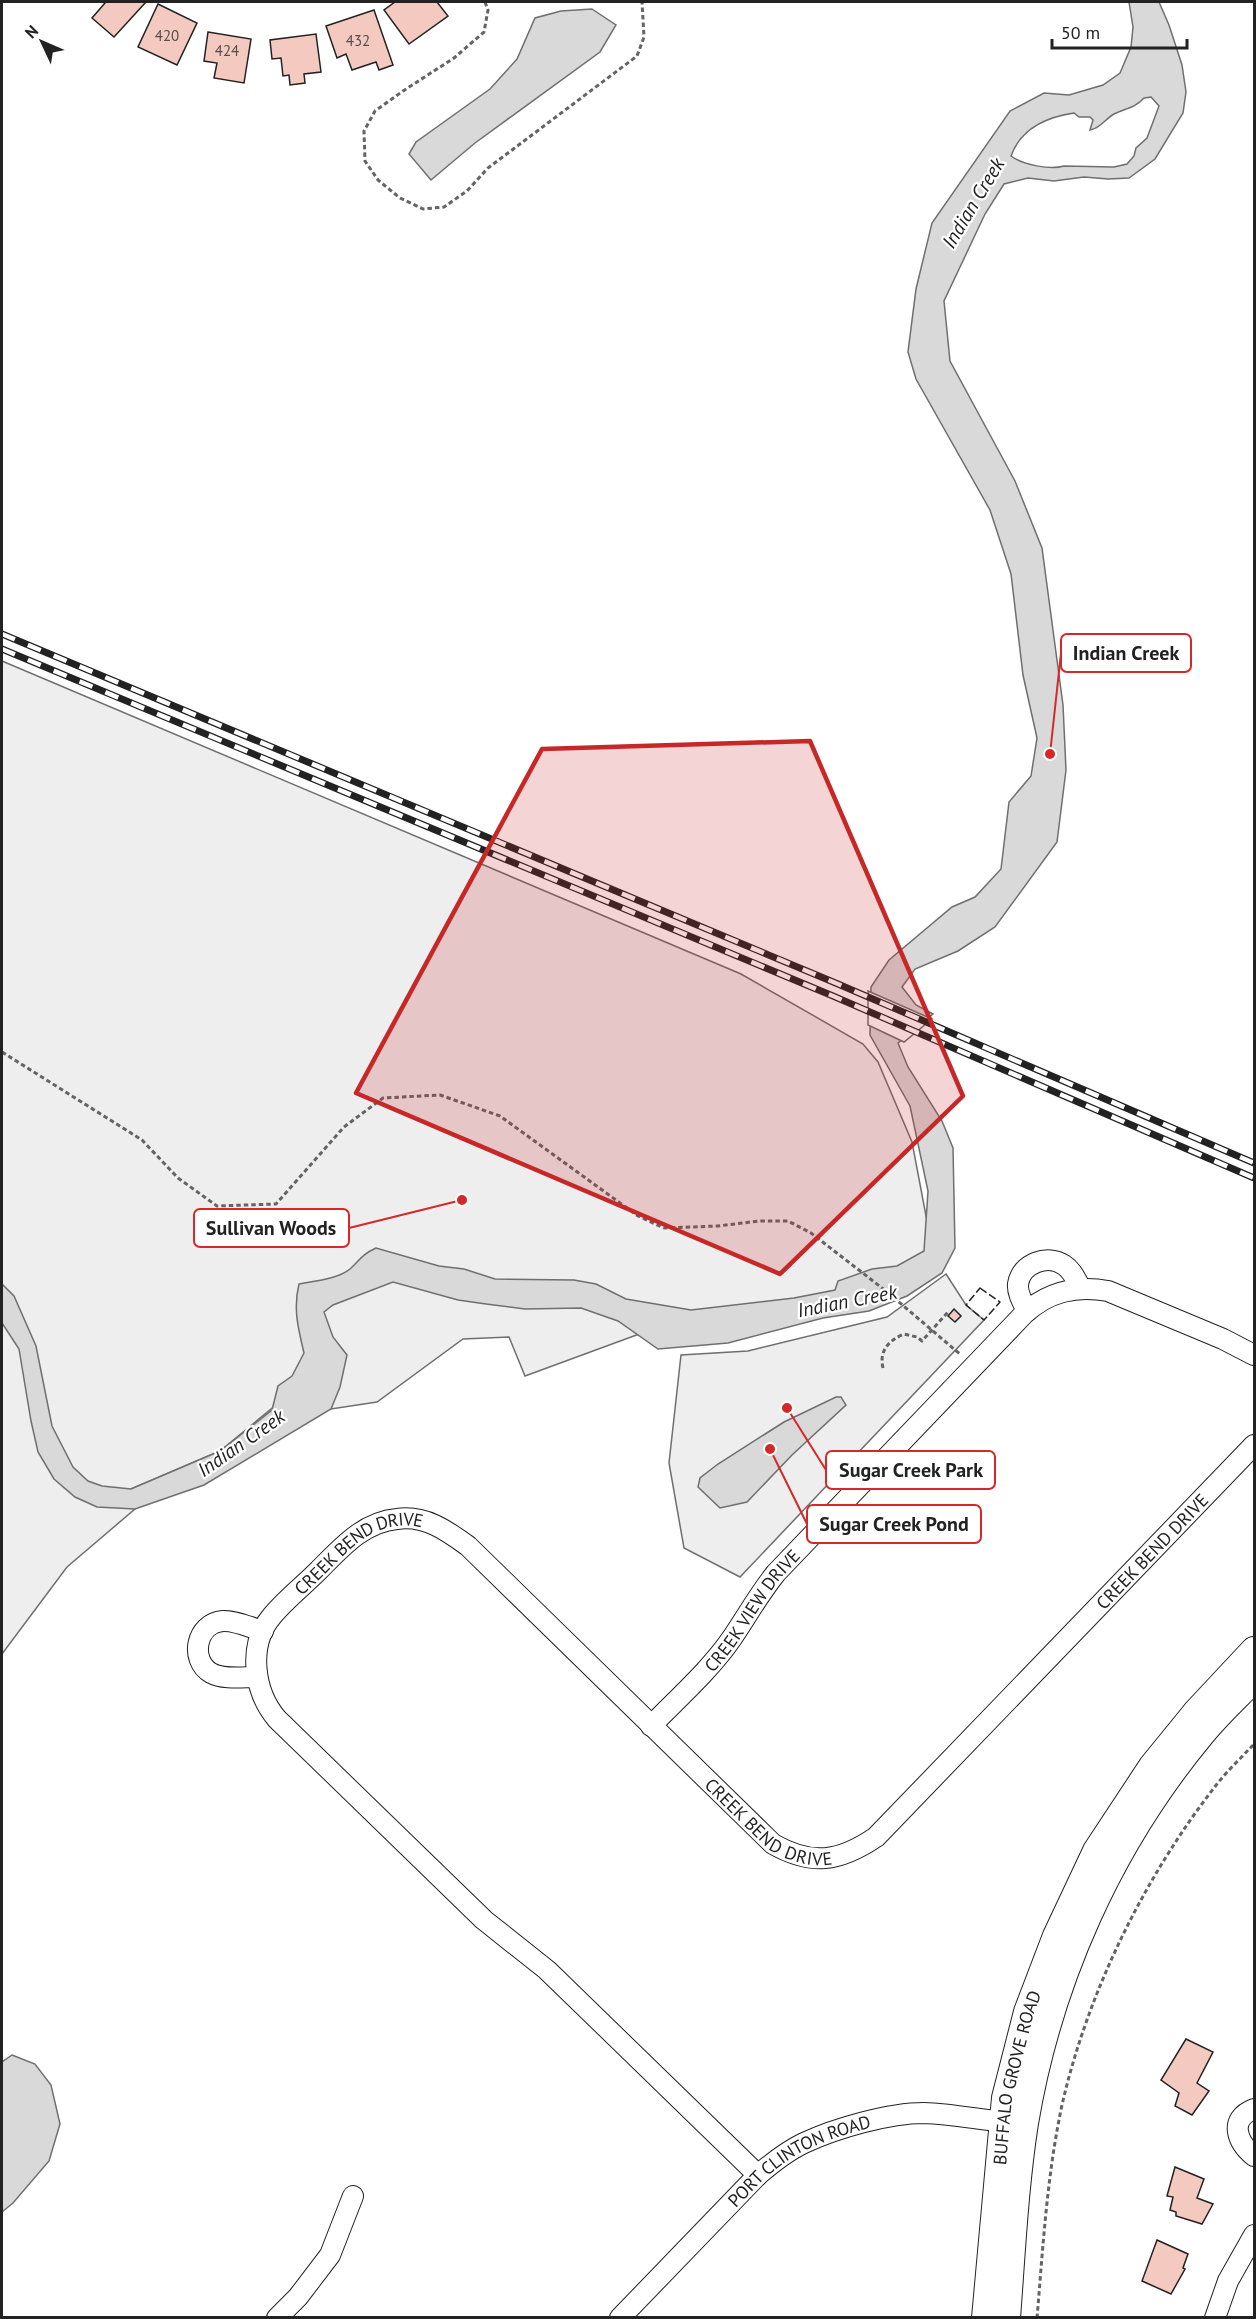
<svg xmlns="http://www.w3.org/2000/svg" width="1256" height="2319" font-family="'PT Sans',sans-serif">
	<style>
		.green { fill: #eee; stroke: #6f6f6f; stroke-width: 1.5 }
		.water { fill: #d9d9d9; stroke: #6f6f6f; stroke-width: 1.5; fill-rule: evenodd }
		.pier { fill: #fff; stroke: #6f6f6f; stroke-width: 1.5 }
		.building { fill: #f3c9c0; stroke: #222; stroke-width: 1.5 }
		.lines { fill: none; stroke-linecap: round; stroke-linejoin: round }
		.minor-casing { stroke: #222; stroke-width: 22 }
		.major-casing { stroke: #222; stroke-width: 28 }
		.path { stroke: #646464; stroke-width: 3; stroke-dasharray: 4.5 3; stroke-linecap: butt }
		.minor { stroke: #fff; stroke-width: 20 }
		.major { stroke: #fff; stroke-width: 26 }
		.rail-casing { stroke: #222; stroke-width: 7 }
		.rail { stroke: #fff; stroke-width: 4.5; stroke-dasharray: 14; stroke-linecap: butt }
		.fence { stroke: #222; stroke-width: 1.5; stroke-dasharray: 8 3; stroke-linecap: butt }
		.marked { fill: #c62828; fill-opacity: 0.2; stroke: #c62828; stroke-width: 4.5; stroke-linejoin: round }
		.labels { text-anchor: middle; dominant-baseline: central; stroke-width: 4.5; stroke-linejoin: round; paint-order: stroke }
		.number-label { font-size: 15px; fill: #564c4a }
		.street-label { font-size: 18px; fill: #222; stroke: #fff }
		.water-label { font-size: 20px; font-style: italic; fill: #222; stroke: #fff }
		.leader { fill: none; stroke: #d62828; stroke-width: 2 }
		.callout-dot { fill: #d62828; stroke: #fff; stroke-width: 2 }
		.callout { fill: #fff; stroke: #d62828; stroke-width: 2 }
		.callout-label { font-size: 20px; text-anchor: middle; font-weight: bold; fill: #222 }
	</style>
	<rect width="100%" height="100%" fill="#fff"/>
	<!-- green -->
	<g class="green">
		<polygon points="2,661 741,974 863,1044 878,1062 912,1142 934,1258 911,1283 680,1319 525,1376 509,1337 463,1339 377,1402 331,1409 304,1382 220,1451 131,1489 135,1509 67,1567 2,1654"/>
		<polygon points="946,1274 966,1305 984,1320 740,1577 684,1548 669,1463 681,1355 748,1351 887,1317"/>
	</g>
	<!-- water -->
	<g class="water">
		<path d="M 1129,2 L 1159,2 L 1169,25 L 1182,65 L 1186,92 L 1183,113 L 1155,159 L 1129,178 L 1108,179 L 1084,177 L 1054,181 L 1028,178 L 1004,184 L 985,214 L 944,301 L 950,361 L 1015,481 L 1042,548 L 1063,705 L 1066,770 L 1057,842 L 995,927 L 958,951 L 915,969 L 902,987 L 916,1005 L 933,1014 L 898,1043 L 908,1067 L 942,1121 L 953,1148 L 955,1248 L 942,1273 L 907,1296 L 869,1311 L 823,1318 L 728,1343 L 658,1349 L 618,1321 L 581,1308 L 525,1309 L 486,1304 L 458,1300 L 393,1282 L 333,1305 L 324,1312 L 333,1337 L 347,1355 L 340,1387 L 331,1409 L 204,1485 L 135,1509 L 97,1507 L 75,1497 L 54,1479 L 38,1452 L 31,1421 L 19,1349 L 2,1323 L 2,1284 L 14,1296 L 36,1346 L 52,1426 L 73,1467 L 88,1481 L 102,1486 L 131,1489 L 220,1451 L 272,1410 L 278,1386 L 292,1376 L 304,1353 C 298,1328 293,1308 299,1284 C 314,1281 338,1279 350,1269 C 361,1259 361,1255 376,1248 L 439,1266 L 464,1269 L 495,1279 L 574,1280 L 596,1284 L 626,1299 L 691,1310 L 794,1298 L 835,1290 L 838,1281 L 872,1269 L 897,1266 L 924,1251 L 928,1191 L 910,1106 L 870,1035 L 871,987 L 889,960 L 952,907 L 975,897 L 1001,869 L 1009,802 L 1031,776 L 1037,738 L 1023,675 L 1011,574 L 990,510 L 916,379 L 908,352 L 916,289 L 932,223 L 1010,111 L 1044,93 L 1069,95 L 1103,85 L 1120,73 L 1131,47 L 1133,27 ZM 1151,97 L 1159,106 L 1147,138 L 1136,148 L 1134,156 L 1127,164 L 1114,167 L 1064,166 C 1050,170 1023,165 1011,156 C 1021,128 1047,117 1074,113 L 1079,117 L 1090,117 L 1093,120 L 1090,130 C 1100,129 1105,119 1114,114 C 1126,108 1135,108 1144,98 Z"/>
		<polygon points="592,9 616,25 600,52 475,143 431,180 409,154 416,142 490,89 517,59 535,18 561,11"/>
		<polygon points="836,1397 841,1397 846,1405 792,1455 747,1502 720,1508 698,1487 700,1478 718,1464 784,1422"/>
		<polygon points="12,2055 35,2064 51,2085 60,2124 49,2161 13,2203 2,2212 2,2062"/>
	</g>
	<!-- pier -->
	<polygon class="pier" points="868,991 932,1019 904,1042 868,1025"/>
	<!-- building -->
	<g class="building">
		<polygon points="103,2 146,2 114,37 92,18 105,3"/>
		<polygon points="395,2 437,2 448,16 409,44 384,10"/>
		<polygon points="158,4 197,23 177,65 138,47"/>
		<polygon points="374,10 393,65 379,70 376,62 352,70 346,54 337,58 326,26"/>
		<polygon points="208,32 251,39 244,83 214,78 217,63 204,61"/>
		<polygon points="316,34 321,72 304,74 305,83 290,85 289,75 283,76 281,58 272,59 270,40"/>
		<polygon points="954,1309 961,1316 955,1322 948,1316"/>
		<polygon points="1186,2039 1213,2052 1197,2083 1209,2091 1192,2115 1175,2106 1179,2093 1161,2080"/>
		<polygon points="1175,2167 1204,2179 1197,2198 1213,2204 1202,2224 1176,2216 1176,2212 1170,2210 1173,2197 1167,2196"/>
		<polygon points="1157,2240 1188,2254 1183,2268 1185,2269 1171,2294 1142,2281"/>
	</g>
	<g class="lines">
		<!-- minor casing -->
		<g class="minor-casing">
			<g id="minor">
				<path d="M 1027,1311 C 1023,1303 1017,1293 1018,1284 C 1021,1263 1048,1254 1064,1265 C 1072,1270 1076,1280 1081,1288"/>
				<path d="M 257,1677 C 243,1677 224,1680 211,1673 C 189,1660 196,1623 223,1621 C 235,1620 251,1628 263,1631"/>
				<path id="s1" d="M 651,1726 C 678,1698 710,1670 732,1638 C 747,1616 759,1594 776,1573 L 1024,1314 C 1048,1292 1075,1285 1108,1291 L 1223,1339 L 1254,1355"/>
				<path d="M 1254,2109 C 1228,2119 1237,2142 1254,2156"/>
				<path id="s2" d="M 758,2175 L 547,1970 L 484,1920 L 277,1719 C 254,1692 247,1645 272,1616 C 285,1600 303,1586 318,1571 C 341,1548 363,1522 397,1519 C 425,1515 446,1530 468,1546 L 773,1844 C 812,1866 839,1862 876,1837 L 1254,1445"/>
				<polyline points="277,2318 298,2297 330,2255 353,2196"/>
				<path id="s3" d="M 620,2318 L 758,2175 C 772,2163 787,2151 804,2143 C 836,2128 889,2113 924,2113 C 955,2114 985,2121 1016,2123"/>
				<polyline points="1215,2318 1228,2281 1254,2235"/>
			</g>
		</g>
		<!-- major casing -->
		<g class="major-casing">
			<g id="major">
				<path id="s4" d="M 985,2318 L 1005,2098 L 1027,2012 L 1056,1936 L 1096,1851 L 1152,1766 L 1196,1712 L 1254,1650"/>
				<path d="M 1007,2318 C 1012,2253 1015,2187 1025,2123 C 1049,1981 1109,1846 1201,1735 C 1217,1715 1237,1697 1254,1679"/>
			</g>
		</g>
		<!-- path -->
		<g class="path">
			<polyline points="485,2 488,10 484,32 454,58 403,91 375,111 364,131 365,161 378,180 400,198 423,209 444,207 467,191 488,168 637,56 644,37 642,2"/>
			<polyline points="2,1052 142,1140 178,1178 217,1206 276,1204 344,1127 383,1098 440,1095 500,1116 638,1216 664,1228 718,1226 759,1221 788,1221 811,1233 886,1291 961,1355"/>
			<path d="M 883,1368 C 879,1351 888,1341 904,1334 L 917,1337 L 922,1341 L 948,1312"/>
			<path d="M 1037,2318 C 1043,2247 1047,2175 1062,2105 C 1088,1991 1145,1876 1217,1784 C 1228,1770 1242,1757 1254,1744"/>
		</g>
		<!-- minor -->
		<use href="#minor" class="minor"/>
		<!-- major -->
		<use href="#major" class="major"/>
		<!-- rail casing -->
		<g class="rail-casing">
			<g id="rail">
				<polyline points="2,634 838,984 1254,1163"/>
				<polyline points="2,649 833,996 1254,1178"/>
			</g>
		</g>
		<!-- rail -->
		<use href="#rail" class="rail"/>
		<!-- fence -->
		<polygon class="fence" points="980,1288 1000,1302 984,1320 966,1305"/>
	</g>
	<!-- marked area -->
	<path class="marked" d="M 810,741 L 963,1096 L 780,1274 L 356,1093 L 542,749 Z"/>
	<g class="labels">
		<!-- number labels -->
		<g class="number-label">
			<text x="167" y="35">420</text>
			<text x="358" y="40">432</text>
			<text x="227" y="50">424</text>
		</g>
		<!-- street labels -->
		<g class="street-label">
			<text stroke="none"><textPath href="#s2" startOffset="1948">CREEK BEND DRIVE</textPath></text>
			<text stroke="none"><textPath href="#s2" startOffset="886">CREEK BEND DRIVE</textPath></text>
			<text stroke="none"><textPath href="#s1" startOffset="154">CREEK VIEW DRIVE</textPath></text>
			<text stroke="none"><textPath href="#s2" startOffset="1426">CREEK BEND DRIVE</textPath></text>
			<text stroke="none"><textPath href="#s4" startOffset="243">BUFFALO GROVE ROAD</textPath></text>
			<text stroke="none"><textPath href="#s3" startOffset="242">PORT CLINTON ROAD</textPath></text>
		</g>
		<!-- water labels -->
		<g class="water-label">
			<text transform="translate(973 203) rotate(-59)">Indian Creek</text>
			<text transform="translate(847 1301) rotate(-11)">Indian Creek</text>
			<text transform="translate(241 1443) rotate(-35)">Indian Creek</text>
		</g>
	</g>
	<!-- callouts -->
	<path class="leader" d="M1050 754L1061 653M462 1200L349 1228M787 1408L826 1470M770 1449L807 1524"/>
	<g class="callout-dot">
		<circle cx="1050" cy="754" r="6"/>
		<circle cx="462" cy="1200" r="6"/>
		<circle cx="787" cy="1408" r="6"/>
		<circle cx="770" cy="1449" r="6"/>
	</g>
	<g class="callout">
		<rect x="1061" y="634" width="130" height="38" rx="6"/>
		<rect x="194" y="1209" width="155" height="38" rx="6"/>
		<rect x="826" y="1451" width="169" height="38" rx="6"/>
		<rect x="807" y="1505" width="174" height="38" rx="6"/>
	</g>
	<g class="callout-label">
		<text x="1126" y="660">Indian Creek</text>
		<text x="271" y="1235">Sullivan Woods</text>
		<text x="911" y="1477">Sugar Creek Park</text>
		<text x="894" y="1531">Sugar Creek Pond</text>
	</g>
	<!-- border -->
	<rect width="1256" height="2319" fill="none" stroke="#222222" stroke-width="6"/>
	<!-- north arrow -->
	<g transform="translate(42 42) rotate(314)" stroke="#ffffff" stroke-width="4.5" paint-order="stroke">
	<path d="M0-4.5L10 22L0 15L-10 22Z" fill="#222222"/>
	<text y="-9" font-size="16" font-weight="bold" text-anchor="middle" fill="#222222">N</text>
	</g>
	<!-- scale -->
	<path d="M1052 39v9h135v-9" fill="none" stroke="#222222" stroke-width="3"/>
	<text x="1061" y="39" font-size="18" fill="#222222" stroke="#ffffff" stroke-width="4.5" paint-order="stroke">50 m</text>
</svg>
